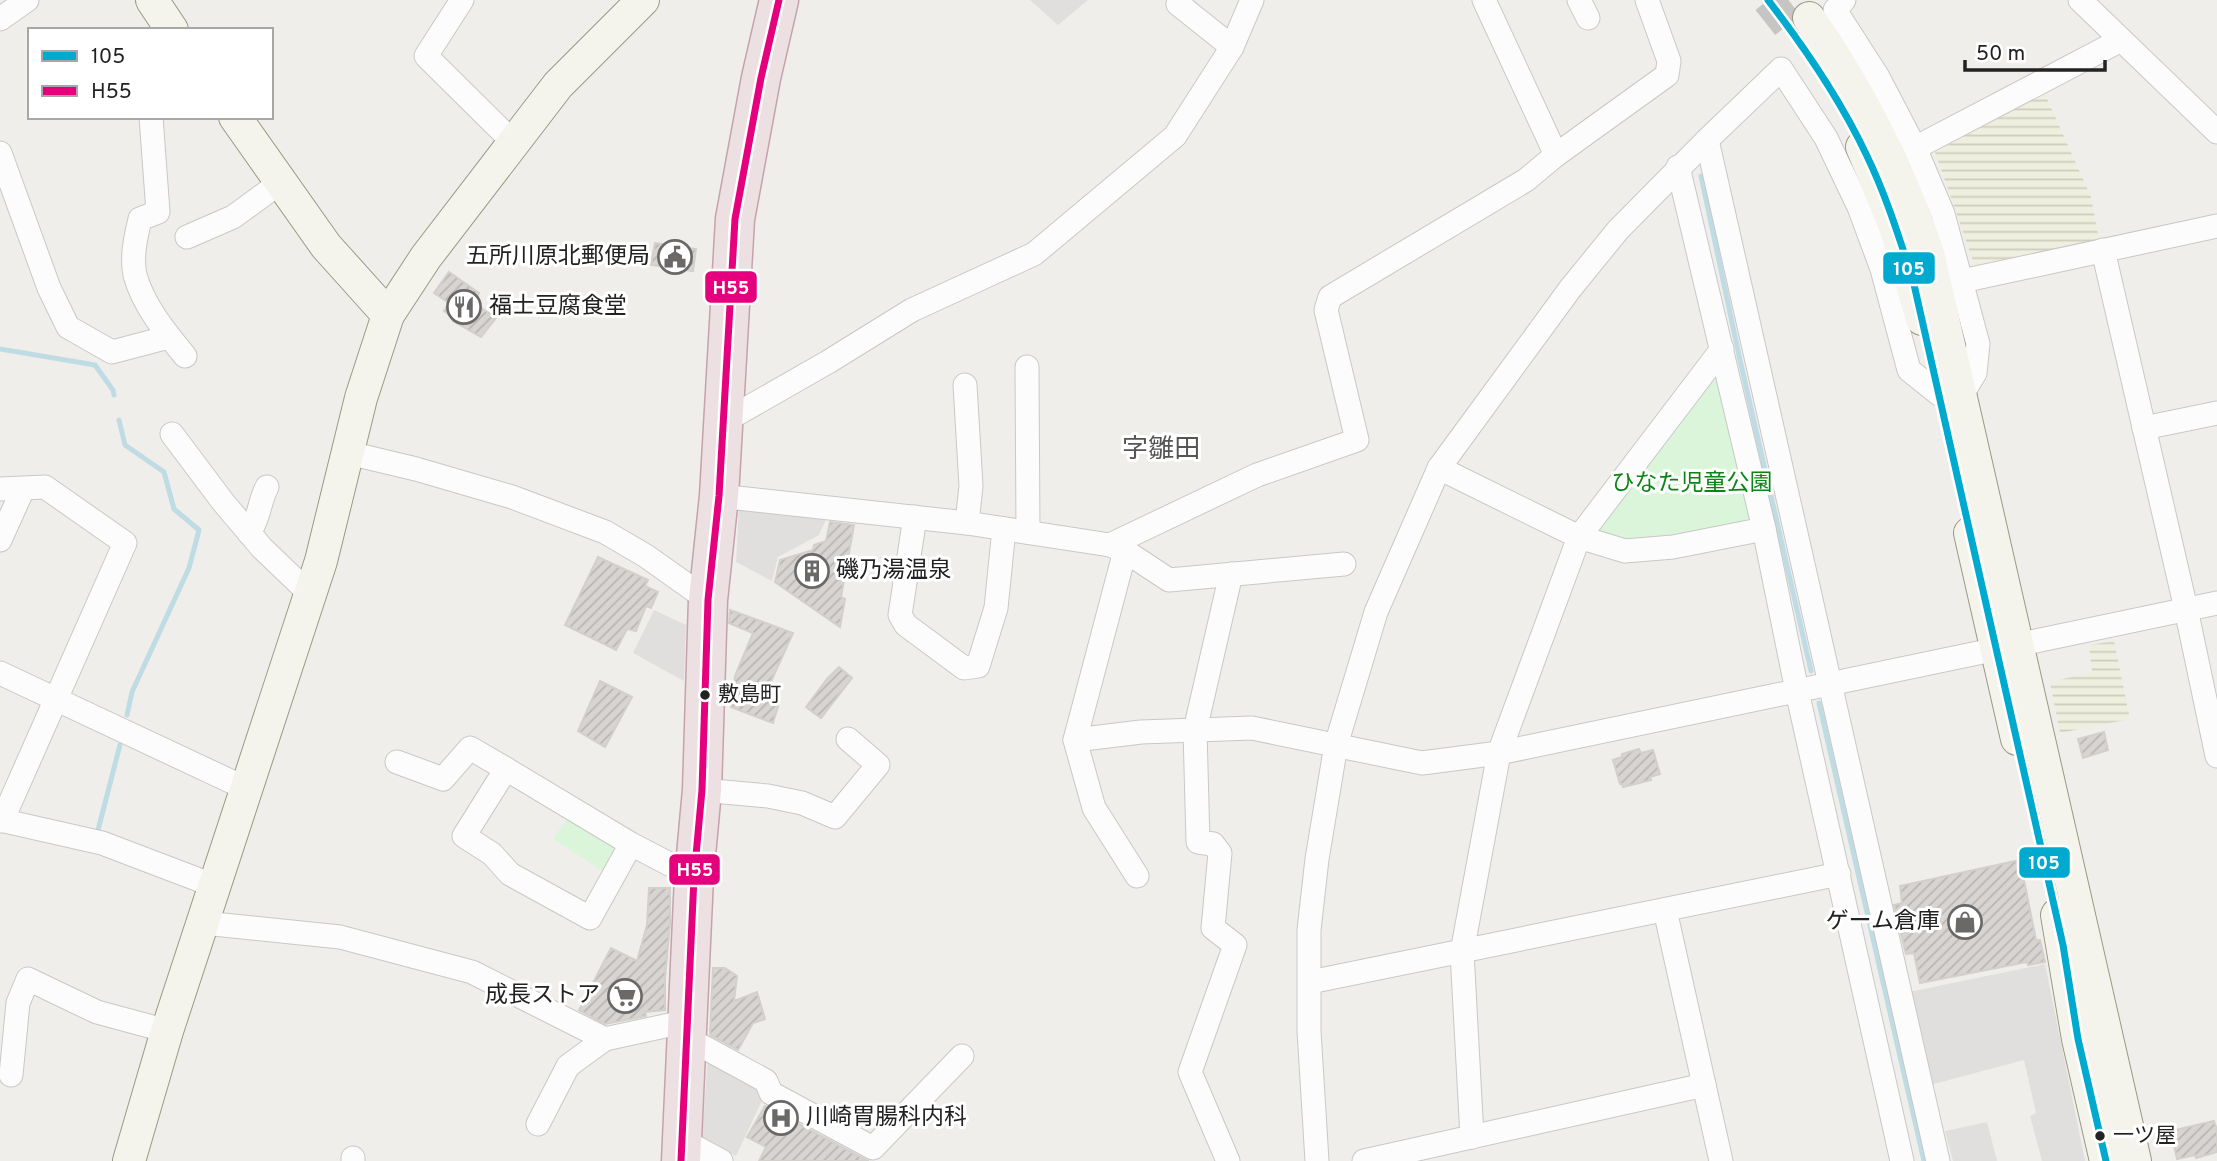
<svg xmlns="http://www.w3.org/2000/svg" width="2217" height="1161" font-family="Overpass,'Noto Sans JP',sans-serif">
	<style>
		.farmland { fill: url(#farmland-rules) }
		.park { fill: #daf5da }
		.parking { fill: #e0dfde }
		.lines { fill: none; stroke-linecap: round; stroke-linejoin: round }
		.stream { stroke: #bfdbe3; stroke-width: 5 }
		.building { fill: url(#building-hatch); stroke: #d3d0cc; stroke-width: 2 }
		.secondary-tunnel { stroke: #c7c5c3; stroke-width: 32; stroke-dasharray: 32 16; stroke-linecap: butt }
		.street-casing { stroke: #c9c8c7; stroke-width: 25 }
		.secondary-casing { stroke: #999a82; stroke-width: 34 }
		.highway-casing { stroke: #c5a2ac; stroke-width: 41 }
		.street { stroke: #fdfcfc; stroke-width: 23 }
		.secondary { stroke: #f4f4ed; stroke-width: 32 }
		.highway { stroke: #ece0e2; stroke-width: 38 }
		.bus-1-casing { stroke: #fff; stroke-width: 12 }
		.bus-2-casing { stroke: #fff; stroke-width: 12 }
		.bus-1 { stroke: #00a9ce; stroke-width: 7 }
		.bus-2 { stroke: #e5007d; stroke-width: 7 }
		.bus-dot { fill: #222; stroke: #fff; stroke-width: 2.5 }
		.labels { text-anchor: middle; dominant-baseline: central; stroke-width: 6; stroke-linejoin: round; paint-order: stroke }
		.bus-label { font-size: 21px; fill: #222; stroke: #fff; text-anchor: start }
		.poi-label { font-size: 23px; fill: #222; stroke: #fff; text-anchor: end }
		.park-label { font-size: 23px; fill: #0c8416; stroke: #fff }
		.quarter-label { font-size: 26px; fill: #555; stroke: #fff }
		.line-badge { stroke: #fff; stroke-width: 2.5 }
		.badge-label { font-size: 19px; text-anchor: middle; font-weight: bold; fill: #fff }
	</style>
	<defs>
		<pattern id="farmland-rules" width="6" height="5" patternUnits="userSpaceOnUse" patternTransform="scale(1.75)"><rect width="6" height="5" fill="#efefdf"/><path d="M0 2.5h6" fill="none" stroke="#cdcdbf"/></pattern>
		<pattern id="building-hatch" width="6" height="6" patternUnits="userSpaceOnUse" patternTransform="scale(1.75)"><rect width="6" height="6" fill="#d7d4d2"/><path d="M-1 1l2-2M0 6l6-6M5 7l2-2" fill="none" stroke="#b8b6b4"/></pattern>
	</defs>
	<rect width="100%" height="100%" fill="#f0eeeb"/>
	<!-- farmland -->
	<g class="farmland">
		<polygon points="2044,92 2091,197 2099,239 1978,267 1973,261 1935,152"/>
		<polygon points="2114,641 2130,719 2060,733 2050,682 2092,672 2089,645"/>
	</g>
	<!-- park -->
	<g class="park">
		<path d="M 1706,379 L 1720,383 L 1749,517 L 1746,521 C 1690,535 1655,547 1597,534 Z"/>
		<polygon points="568,818 615,845 617,853 606,873 553,839"/>
	</g>
	<!-- parking -->
	<g class="parking">
		<polygon points="1030,0 1088,0 1058,25"/>
		<polygon points="739,508 827,517 819,535 778,557 772,581 736,562"/>
		<polygon points="654,610 686,625 684,681 633,653"/>
		<polygon points="2045,964 2085,1161 2042,1161 2030,1116 2036,1113 2024,1060 1930,1085 1909,992"/>
		<polygon points="708,1054 765,1094 736,1156 702,1140"/>
		<polygon points="1987,1122 1997,1161 1953,1161 1945,1131"/>
	</g>
	<g class="lines">
		<!-- stream -->
		<g class="stream">
			<polyline points="1701,176 1740,360 1811,671"/>
			<polyline points="0,349 95,365 113,390 114,395"/>
			<polyline points="119,420 125,445 164,472 174,509 199,530 189,568 132,692 127,715"/>
			<polyline points="1819,703 1924,1161"/>
			<polyline points="98,830 120,745"/>
		</g>
	</g>
	<!-- building -->
	<g class="building">
		<polygon points="655,243 696,249 693,271 651,265"/>
		<polygon points="449,272 479,293 474,303 496,318 481,337 453,321 455,319 444,311 449,303 434,293"/>
		<polygon points="830,522 854,525 841,597 845,599 840,627 775,582 780,560 813,550 814,545 826,541"/>
		<polygon points="598,557 648,580 645,586 658,592 651,608 646,606 636,631 627,629 616,650 565,625"/>
		<polygon points="730,610 793,633 764,697 779,703 773,723 731,707 735,676 753,633 729,623"/>
		<polygon points="839,667 852,678 821,718 806,707 827,679"/>
		<polygon points="600,681 632,697 605,747 578,731"/>
		<polygon points="2104,732 2108,750 2083,758 2078,739"/>
		<polygon points="1639,749 1641,753 1653,750 1660,774 1650,777 1651,780 1623,787 1622,784 1620,784 1613,760 1622,757 1622,754"/>
		<polygon points="2020,860 2036,940 2040,940 2045,962 2028,965 2027,962 1920,983 1914,953 1906,954 1894,905 1902,903 1900,886"/>
		<polygon points="649,888 670,888 670,924 665,978 665,1010 645,1012 646,1016 605,1024 579,1010 611,948 637,961 647,925"/>
		<polygon points="713,968 725,968 737,976 734,1001 757,992 765,1019 753,1023 738,1050 710,1035"/>
		<polygon points="765,1106 866,1160 869,1161 759,1161 766,1147 747,1137"/>
		<polygon points="2214,1121 2217,1130 2217,1152 2196,1158 2195,1155 2177,1159 2171,1131"/>
	</g>
	<g class="lines">
		<!-- secondary-tunnel -->
		<polyline class="secondary-tunnel" points="1768,0 1794,33"/>
		<!-- street casing -->
		<g class="street-casing">
			<g id="street">
				<polyline points="462,0 426,56 514,143"/>
				<polyline points="1181,0 1178,4 1232,47"/>
				<polyline points="1484,0 1556,155 1667,75 1669,61 1647,0"/>
				<polyline points="1579,0 1588,18"/>
				<polyline points="1844,0 1835,10 1878,77 1915,148 1943,214 1978,344 1975,373 1961,396 1939,394 1909,370 1882,269 1859,207 1826,138 1781,69 1707,140 1938,1161"/>
				<polyline points="2080,0 2217,132"/>
				<polyline points="0,19 27,0"/>
				<path d="M 151,117 L 158,212 L 140,219 C 136,236 131,257 135,275 C 143,305 166,333 185,356"/>
				<polyline points="1915,148 2121,40"/>
				<polyline points="0,153 49,288 68,327 112,352 169,337"/>
				<polyline points="1678,167 1764,529 1797,691 1902,1161"/>
				<polyline points="187,237 233,217 281,182"/>
				<polyline points="2103,250 2186,609 2217,756"/>
				<polyline points="1962,281 2217,226"/>
				<polyline points="1027,367 1028,532"/>
				<polyline points="965,385 971,486 967,523"/>
				<polyline points="723,422 828,362 912,310 1034,254 1175,136 1232,47 1252,0"/>
				<polyline points="2144,428 2217,413"/>
				<polyline points="172,434 223,502 262,548 310,594"/>
				<polyline points="349,453 416,469 512,497 605,532 646,556 708,600"/>
				<polyline points="1439,468 1579,537 1625,551 1673,547 1764,529"/>
				<polyline points="0,489 45,487 125,543 2,821"/>
				<polyline points="719,496 967,523 1110,545 1125,551 1075,740 1141,732 1252,728 1422,763 1499,753 2217,603"/>
				<polyline points="915,517 900,615 906,625 964,668 978,666 996,608 1004,529"/>
				<path d="M 249,533 C 261,515 258,504 267,487"/>
				<polyline points="0,540 23,489"/>
				<polyline points="1110,545 1257,475 1357,440 1326,310 1330,297 1526,180 1556,155"/>
				<polyline points="1125,551 1169,580 1344,564"/>
				<polyline points="0,673 245,788"/>
				<polyline points="1075,740 1094,808 1137,876"/>
				<polyline points="397,762 443,779 470,748 506,769"/>
				<polyline points="702,790 768,796 802,803 835,817 878,765 848,739"/>
				<polyline points="0,820 102,843 215,886"/>
				<polyline points="631,844 590,918 510,874 492,854 464,836 506,769 631,844 694,877"/>
				<polyline points="1665,910 1721,1161"/>
				<polyline points="204,923 340,937 472,972 605,1039"/>
				<polyline points="1310,982 1839,874"/>
				<polyline points="687,1038 766,1081 771,1093 873,1148 962,1056"/>
				<polyline points="11,1075 18,1003 28,979 97,1012 167,1031"/>
				<polyline points="538,1124 568,1066 605,1039 688,1021"/>
				<polyline points="1472,1137 1462,952 1499,753 1579,537 1722,349"/>
				<polyline points="682,1140 721,1161"/>
				<polyline points="353,1161 353,1158"/>
				<polyline points="1228,1161 1190,1072 1235,945 1213,928 1220,853 1213,844 1198,842 1195,730 1231,574"/>
				<polyline points="1317,1161 1309,1031 1309,930 1317,859 1336,745 1376,612 1439,468 1570,289 1618,230 1707,140"/>
				<polyline points="1364,1161 1704,1085"/>
			</g>
		</g>
		<!-- secondary casing -->
		<g class="secondary-casing">
			<g id="secondary">
				<polyline points="152,0 172,30"/>
				<path d="M 1809,18 C 1860,91 1899,169 1928,253 L 2135,1161"/>
				<polyline points="235,117 326,246 388,315"/>
				<polyline points="1862,147 1895,226 1922,319"/>
				<polyline points="1970,533 2017,739"/>
				<polyline points="2057,915 2078,1039 2106,1161"/>
				<polyline points="129,1161 167,1031 321,561 361,398 388,315 426,257 558,85 643,0"/>
			</g>
		</g>
		<!-- highway casing -->
		<g class="highway-casing">
			<polyline id="highway" points="681,1161 694,877 702,790 708,600 719,496 735,219 761,78 779,0"/>
		</g>
		<!-- street -->
		<use href="#street" class="street"/>
		<!-- secondary -->
		<use href="#secondary" class="secondary"/>
		<!-- highway -->
		<use href="#highway" class="highway"/>
		<!-- bus-1 casing -->
		<g class="bus-1-casing">
			<path id="bus-1" d="M 1768,0 C 1805,48 1840,99 1866,154 C 1886,195 1899,237 1913,280 L 2063,945 L 2078,1039 L 2106,1161"/>
		</g>
		<!-- bus-2 casing -->
		<g class="bus-2-casing">
			<polyline id="bus-2" points="681,1161 694,877 702,790 708,600 719,496 735,219 761,78 779,0"/>
		</g>
		<!-- bus-1 -->
		<use href="#bus-1" class="bus-1"/>
		<!-- bus-2 -->
		<use href="#bus-2" class="bus-2"/>
	</g>
	<!-- icons -->
	<defs>
		<g id="civic-ring" transform="scale(1.75)"><circle r="9.5" fill="#fff" stroke="#6a6968" stroke-width="1.5"/><path d="M-.6-6.5H3V-4.5H.6V-3L4-1V1h2V6H-6V1h2V-1L-.6-3ZM-1.2 2.5V6h2.4V2.5Z" fill="#6a6968"/></g>
		<g id="restaurant-ring" transform="scale(1.75)"><circle r="9.5" fill="#fff" stroke="#6a6968" stroke-width="1.5"/><path d="M-5-6h1v4h1v-4h1v4h1v-4h1v5L-1.5 .5V6h-2V.5L-5-1ZM5-6V6H3V1.5H1.5Q1.5-4 5-6Z" fill="#6a6968"/></g>
		<g id="building-ring" transform="scale(1.75)"><circle r="9.5" fill="#fff" stroke="#6a6968" stroke-width="1.5"/><path d="M-4-6H4V6H1V3H-1V6H-4ZM-2.5-4.3h1.7v1.8h-1.7ZM.8-4.3h1.7v1.8H.8ZM-2.5-1h1.7V.8h-1.7ZM.8-1h1.7V.8H.8Z" fill="#6a6968"/></g>
		<g id="shop-ring" transform="scale(1.75)"><circle r="9.5" fill="#fff" stroke="#6a6968" stroke-width="1.5"/><path d="M-5-2.5h2.3a2.7 3.5 0 0 1 5.4 0H5L5.5 6h-11ZM-1.5-2.5h3a1.5 2.3 0 0 0-3 0Z" fill="#6a6968"/></g>
		<g id="supermarket-ring" transform="scale(1.75)"><circle r="9.5" fill="#fff" stroke="#6a6968" stroke-width="1.5"/><path d="M-6-5.5h2.5l.6 2H6L4.5 2H-2.5L-4.4-4H-6ZM-1.5 3.2a1.3 1.3 0 1 0 .1 0ZM3 3.2a1.3 1.3 0 1 0 .1 0Z" fill="#6a6968"/></g>
		<g id="hospital-ring" transform="scale(1.75)"><circle r="9.5" fill="#fff" stroke="#6a6968" stroke-width="1.5"/><path d="M-5-5h3v3.5h4V-5h3V5h-3V1.5h-4V5h-3Z" fill="#6a6968"/></g>
	</defs>
	<g fill-rule="evenodd">
		<use href="#civic-ring" x="675" y="257"/>
		<use href="#restaurant-ring" x="464" y="307"/>
		<use href="#building-ring" x="812" y="571"/>
		<use href="#shop-ring" x="1965" y="922"/>
		<use href="#supermarket-ring" x="625" y="996"/>
		<use href="#hospital-ring" x="781" y="1118"/>
	</g>
	<!-- markers -->
	<g class="bus-dot">
		<circle cx="705" cy="695" r="6"/>
		<circle cx="2100" cy="1136" r="6"/>
	</g>
	<g class="labels">
		<!-- bus labels -->
		<g class="bus-label">
			<text x="718" y="695">敷島町</text>
			<text x="2113" y="1136">一ツ屋</text>
		</g>
		<!-- poi labels -->
		<g class="poi-label">
			<text x="650" y="257">五所川原北郵便局</text>
			<text x="489" y="307" text-anchor="start">福士豆腐食堂</text>
			<text x="836" y="571" text-anchor="start">磯乃湯温泉</text>
			<text x="1940" y="922">ゲーム倉庫</text>
			<text x="600" y="996">成長ストア</text>
			<text x="806" y="1118" text-anchor="start">川崎胃腸科内科</text>
		</g>
		<!-- park labels -->
		<g class="park-label">
			<text x="1692" y="484">ひなた児童公園</text>
		</g>
		<!-- quarter labels -->
		<g class="quarter-label">
			<text x="1161" y="450">字雛田</text>
		</g>
	</g>
	<g class="line-badge">
		<rect x="1882" y="251" width="54" height="34" rx="7" fill="#00a9ce"/>
		<rect x="704" y="270" width="54" height="34" rx="7" fill="#e5007d"/>
		<rect x="2018" y="846" width="53" height="33" rx="7" fill="#00a9ce"/>
		<rect x="668" y="853" width="53" height="33" rx="7" fill="#e5007d"/>
	</g>
	<g class="badge-label">
		<text x="1909" y="275">105</text>
		<text x="731" y="294">H55</text>
		<text x="2044" y="869">105</text>
		<text x="695" y="876">H55</text>
	</g>
	<!-- legend -->
	<rect x="28" y="28" width="245" height="91" fill="#ffffff" stroke="#a7a7a7" stroke-width="2"/>
	<rect x="42" y="51" width="35" height="10" fill="#00a9ce" stroke="#a7a7a7" stroke-width="2"/>
	<text x="91" y="63" font-size="21" fill="#222222">105</text>
	<rect x="42" y="86" width="35" height="10" fill="#e5007d" stroke="#a7a7a7" stroke-width="2"/>
	<text x="91" y="98" font-size="21" fill="#222222">H55</text>
	<!-- scale -->
	<path d="M1965 60v10h140v-10" fill="none" stroke="#222222" stroke-width="3.5"/>
	<text x="1976" y="60" font-size="21" fill="#222222" stroke="#ffffff" stroke-width="5" paint-order="stroke">50 m</text>
</svg>
